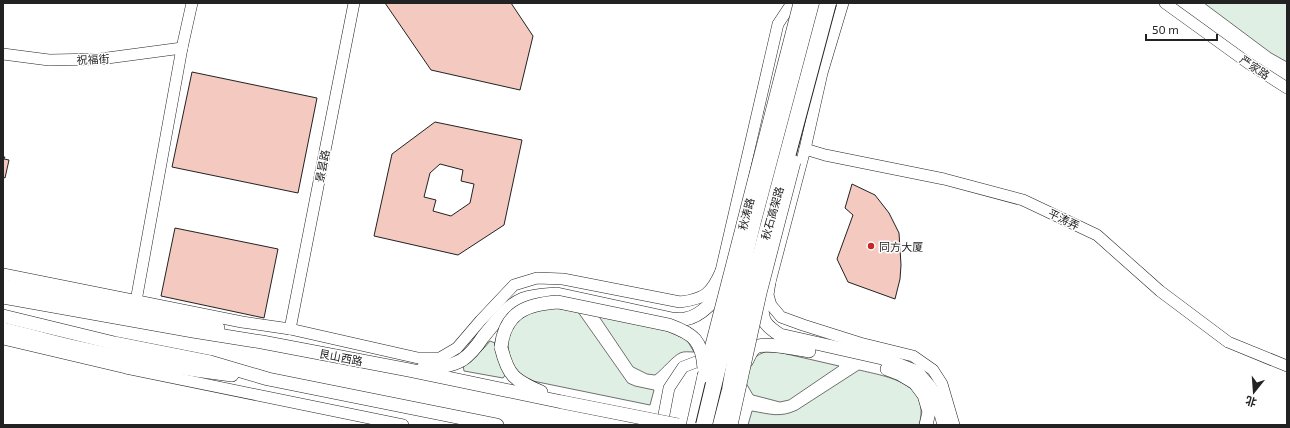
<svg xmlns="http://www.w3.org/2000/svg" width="1290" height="428" font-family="'Exo 2','Noto Sans SC',sans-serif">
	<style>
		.green { fill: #e0efe3; stroke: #6f6f6f }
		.building { fill: #f3c9c0; stroke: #222; fill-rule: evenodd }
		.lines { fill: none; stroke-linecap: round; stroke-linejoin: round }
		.minor-casing { stroke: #222; stroke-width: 12 }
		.major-casing { stroke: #222; stroke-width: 14 }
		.minor { stroke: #fff; stroke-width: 11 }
		.major { stroke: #fff; stroke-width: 13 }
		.major-bridge-casing { stroke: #222; stroke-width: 14; stroke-linecap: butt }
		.highway-bridge-casing { stroke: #222; stroke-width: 18; stroke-linecap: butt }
		.major-bridge { stroke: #fff; stroke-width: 13 }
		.highway-bridge { stroke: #fff; stroke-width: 16 }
		.poi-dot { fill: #c62828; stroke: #fff; stroke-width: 1.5 }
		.labels { text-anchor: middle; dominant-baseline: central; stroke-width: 3; stroke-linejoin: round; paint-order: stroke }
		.street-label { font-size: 11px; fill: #222; stroke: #fff }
		.poi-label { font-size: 11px; fill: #222; stroke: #fff; text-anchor: start }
	</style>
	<rect width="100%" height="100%" fill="#fff"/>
	<!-- green -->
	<g class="green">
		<polygon points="1204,3 1287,3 1287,62 1271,53"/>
		<path d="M 556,308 L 578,312 L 628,383 L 635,386 L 654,390 L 650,405 L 528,380 C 515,372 515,371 510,356 C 508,350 507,344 509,338 C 511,324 527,312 540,309 C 545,308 551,308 556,308 Z"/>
		<path d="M 598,315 L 661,328 L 687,340 L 694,352 C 689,352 684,351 680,353 C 673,356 663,369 655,375 L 647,374 L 633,367 Z"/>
		<path d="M 490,341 L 495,343 C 496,355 499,364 506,374 L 503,378 L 464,371 L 463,365 C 474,358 482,351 490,341 Z"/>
		<path d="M 765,352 L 778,352 L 839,366 L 789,400 L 780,402 L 753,395 L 746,383 C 750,367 748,358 765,352 Z"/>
		<path d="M 859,370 C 889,377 931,383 919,425 L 748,425 L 752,411 C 770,414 780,418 797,410 Z"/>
	</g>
	<!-- building -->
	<g class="building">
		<polygon points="385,3 511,3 533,36 520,90 431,70"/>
		<polygon points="192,72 317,98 298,193 172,167"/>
		<path d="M 435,122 L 522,140 L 504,225 L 458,255 L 374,236 L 392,154 ZM 440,164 L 463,170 L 461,181 L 474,184 L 470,203 L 451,216 L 433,211 L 436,200 L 424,197 L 430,173 Z"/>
		<polygon points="3,157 5,157 4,159 9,160 5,178 3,177"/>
		<polygon points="852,184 875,195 889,213 899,233 901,265 900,279 895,299 848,282 837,259 853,215 845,208"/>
		<polygon points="175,228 278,249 264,318 161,296"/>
	</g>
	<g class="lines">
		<!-- minor casing -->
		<g class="minor-casing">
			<g id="minor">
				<polyline points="1165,3 1248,63 1287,88"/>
				<polyline points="3,54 49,60 100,59 182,48"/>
				<polyline points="805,149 825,155 944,179 1023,200 1097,235 1160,291 1228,342 1287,366"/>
				<path d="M 3,274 L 242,322 L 290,329 L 418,358 L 440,358 L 457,348 L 481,320 L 514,285 L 537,278 L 563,279 L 680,302 C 704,299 711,294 721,271"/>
				<polyline points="726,275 721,271 778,24 792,3"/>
				<polyline points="755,281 770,282 805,149 822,73 843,3"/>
				<polyline points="770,282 768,295 771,305 781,317 803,325 860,343 913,356 933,370 942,384 954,425"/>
				<polyline points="136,301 182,48 192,3"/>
				<polyline points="290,329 354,3"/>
				<polyline points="3,339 126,368 403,425"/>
				<polyline points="662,425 669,388 683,367 696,362 710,362"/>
			</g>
		</g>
		<!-- major casing -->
		<g class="major-casing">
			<g id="major">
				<polyline points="3,286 156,312 218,328"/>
				<path d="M 761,296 C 763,319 760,322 780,335 L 882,358 L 917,372 L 929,386 L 936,396 L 944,425"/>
				<polyline points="3,297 193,331 262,342 409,370 562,402"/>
				<polyline points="3,316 114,343 210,362 268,379 497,425"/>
				<path d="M 3,329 C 26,334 48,341 71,346 C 124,358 178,369 232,375"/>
				<path d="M 501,347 C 508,376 514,380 541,392"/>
				<path d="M 746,362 C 749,357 751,350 756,347 C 766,342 798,349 809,351"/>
				<path d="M 423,368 C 436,367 450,367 462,360 C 471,354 477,346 483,337 C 494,324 506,306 523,299 C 534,295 545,295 557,294 L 672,319 C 676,319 681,320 685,319 C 704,316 718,295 729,281"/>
				<polyline points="887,369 900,374 915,383 924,395 929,412 926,425"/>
				<polyline points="693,425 704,376"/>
			</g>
		</g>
		<!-- minor -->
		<use href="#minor" class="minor"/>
		<!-- major -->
		<use href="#major" class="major"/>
		<!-- major-bridge casing -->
		<g class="major-bridge-casing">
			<g id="major-bridge">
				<path d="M 501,347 C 505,312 527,304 558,302 L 669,325 C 694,334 702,341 704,368"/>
				<polyline points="704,376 800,3"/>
				<polyline points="562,402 678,425"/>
				<polyline points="731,425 760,293 794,162"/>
			</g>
		</g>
		<!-- highway-bridge casing -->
		<g class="highway-bridge-casing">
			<g id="highway-bridge">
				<polyline points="704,425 753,221 811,3"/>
				<polyline points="721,425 730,390 740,333 828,3"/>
			</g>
		</g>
		<!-- major-bridge -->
		<use href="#major-bridge" class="major-bridge"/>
		<!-- highway-bridge -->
		<use href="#highway-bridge" class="highway-bridge"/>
	</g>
	<!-- markers -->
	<circle class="poi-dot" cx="871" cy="246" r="4"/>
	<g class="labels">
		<!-- street labels -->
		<g class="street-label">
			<text transform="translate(93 59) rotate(-3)">祝福街</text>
			<text transform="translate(1255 67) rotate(34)">严家路</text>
			<text transform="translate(322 166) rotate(-79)">景昙路</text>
			<text transform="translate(772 213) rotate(-74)">秋石高架路</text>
			<text transform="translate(746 214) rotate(-76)">秋涛路</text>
			<text transform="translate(1064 219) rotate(25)">平涛弄</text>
			<text transform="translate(341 357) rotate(11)">艮山西路</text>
		</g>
		<!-- poi labels -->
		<g class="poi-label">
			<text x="879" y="246">同方大厦</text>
		</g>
	</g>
	<!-- border -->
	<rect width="1290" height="428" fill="none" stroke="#222222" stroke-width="8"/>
	<!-- north arrow -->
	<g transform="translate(1254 392) rotate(197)" stroke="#ffffff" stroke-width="3" paint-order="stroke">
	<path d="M0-3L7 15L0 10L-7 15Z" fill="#222222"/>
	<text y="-6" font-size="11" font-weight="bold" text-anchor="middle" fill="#222222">北</text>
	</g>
	<!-- scale -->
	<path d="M1146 34v6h71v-6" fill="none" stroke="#222222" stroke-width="2"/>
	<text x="1152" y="34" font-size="12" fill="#222222" stroke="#ffffff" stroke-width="3" paint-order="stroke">50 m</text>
</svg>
